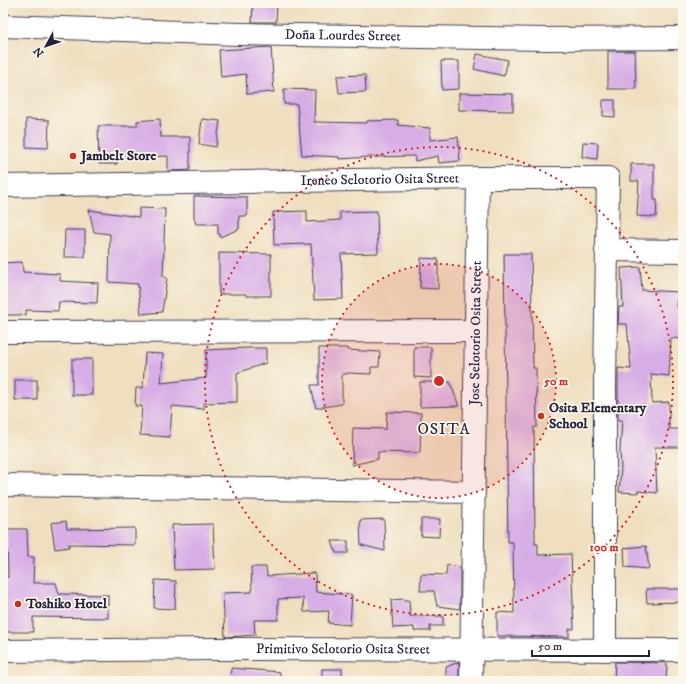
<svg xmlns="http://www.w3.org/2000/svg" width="686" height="684" font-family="'IM FELL DW Pica',serif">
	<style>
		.building { fill: #d7ade6 }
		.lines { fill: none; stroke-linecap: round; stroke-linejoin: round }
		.minor-casing { stroke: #413e4f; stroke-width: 24 }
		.minor { stroke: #fff; stroke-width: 22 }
		.ring { fill: none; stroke: #d62828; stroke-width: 2; stroke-dasharray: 2 4 }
		.poi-dot { fill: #c8321e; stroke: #fbf7ec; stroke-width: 1.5 }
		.labels { text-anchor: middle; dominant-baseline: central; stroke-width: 3.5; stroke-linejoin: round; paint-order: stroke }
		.street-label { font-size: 14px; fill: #22223b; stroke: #fbf7ec }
		.poi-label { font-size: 14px; font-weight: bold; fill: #22223b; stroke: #fbf7ec; text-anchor: start }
		.quarter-label { font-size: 16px; letter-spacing: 1px; fill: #22223b; stroke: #fbf7ec }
		.centre { fill: #d62828; stroke: #fbf7ec; stroke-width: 2 }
		.ring-label { font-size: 12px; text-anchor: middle; font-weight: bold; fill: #d62828; stroke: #fbf7ec; stroke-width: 3.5; stroke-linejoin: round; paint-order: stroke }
	</style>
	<rect width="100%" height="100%" fill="#fbf7ec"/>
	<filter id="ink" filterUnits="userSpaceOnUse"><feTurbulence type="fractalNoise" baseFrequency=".025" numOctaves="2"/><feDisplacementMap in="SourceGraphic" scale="8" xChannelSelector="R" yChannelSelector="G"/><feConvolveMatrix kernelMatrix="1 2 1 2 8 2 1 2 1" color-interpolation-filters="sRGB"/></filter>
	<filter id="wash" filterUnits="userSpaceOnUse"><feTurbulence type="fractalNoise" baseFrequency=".012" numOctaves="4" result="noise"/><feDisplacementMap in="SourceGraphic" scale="16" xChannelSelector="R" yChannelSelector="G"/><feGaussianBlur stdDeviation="0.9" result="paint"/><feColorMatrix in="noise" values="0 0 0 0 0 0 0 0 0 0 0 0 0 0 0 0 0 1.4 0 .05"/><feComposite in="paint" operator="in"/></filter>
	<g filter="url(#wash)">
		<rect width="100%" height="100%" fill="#efdfbf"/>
		<g id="blocks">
			<!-- building -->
			<g class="building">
				<polygon points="253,3 277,3 276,22 252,22"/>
				<polygon points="271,47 274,92 247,94 246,74 221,77 219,50"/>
				<polygon points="608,51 635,51 636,89 608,89"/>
				<polygon points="477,54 508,60 504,76 474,69"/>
				<polygon points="441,61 459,61 459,89 442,90"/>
				<polygon points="365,75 366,92 339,93 337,76"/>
				<polygon points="284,89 315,90 314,122 367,123 367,121 398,120 398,125 430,128 430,140 458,137 460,161 439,163 438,156 415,161 415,156 370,157 339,159 339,157 302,155 297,104 284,104"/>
				<polygon points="459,93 513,94 513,111 459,110"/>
				<polygon points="603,100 615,100 615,117 603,116"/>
				<polygon points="26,119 49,120 48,148 26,147"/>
				<polygon points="160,119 161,137 190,137 190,170 168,171 168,156 117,158 117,164 99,164 98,126 137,126 137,121"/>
				<polygon points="202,119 220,121 216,147 199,144"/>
				<polygon points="583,142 598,143 597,159 582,157"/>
				<polygon points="631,164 654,164 654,200 657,200 656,217 637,216 639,181 631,181"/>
				<polygon points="194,196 247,197 247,216 239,216 239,229 220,237 220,234 218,234 218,224 196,224 194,218"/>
				<polygon points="139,208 165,209 163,277 167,278 162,312 141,314 138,284 109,282 110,234 94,232 89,210 139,217"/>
				<polygon points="307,211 307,222 340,220 340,212 377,211 378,253 341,254 343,299 314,300 311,244 274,245 273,212"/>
				<polygon points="65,230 85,230 85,257 64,257"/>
				<polygon points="219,253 271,254 271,296 246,296 246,294 219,294"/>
				<polygon points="504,254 531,254 533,368 536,368 537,427 534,427 535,544 538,544 538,555 571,554 574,629 569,629 569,637 497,636 497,612 514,613 513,542 508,542"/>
				<polygon points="421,258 438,259 438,289 420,288"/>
				<polygon points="22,262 23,272 60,274 60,281 98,283 97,303 59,302 58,311 26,310 26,315 3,315 3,263"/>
				<polygon points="640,267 642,290 678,292 677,307 683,308 683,339 671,338 669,376 651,374 652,403 669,402 669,429 683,429 683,447 655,447 657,493 638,491 638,493 619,492 621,468 620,451 622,420 618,420 618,368 631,369 627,324 618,324 619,307 623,307 621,268"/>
				<polygon points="414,347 431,347 431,378 414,377"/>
				<polygon points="247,348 266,348 266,363 237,373 237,402 204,403 204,409 173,406 172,407 170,437 140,435 142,406 135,406 136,388 143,388 145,353 163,354 161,383 206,378 206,350"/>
				<polygon points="319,348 347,348 347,350 380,352 379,367 371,367 371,374 347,373 347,374 342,374 342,404 316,408 311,385 319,385"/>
				<rect x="72" y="359" width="20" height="36"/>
				<rect x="15" y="380" width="22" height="20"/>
				<polygon points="420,382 450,382 459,406 420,407"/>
				<polygon points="387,412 421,413 420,453 378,452 378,459 352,465 353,428 386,429"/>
				<polygon points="384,519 385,551 361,545 360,520"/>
				<polygon points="421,519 440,519 439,537 421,536"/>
				<polygon points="66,521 67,529 135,528 135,545 69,544 69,547 55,549 51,523"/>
				<polygon points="213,524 215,569 174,570 172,525"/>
				<polygon points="7,529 27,529 28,557 34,557 33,583 56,583 59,594 108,595 108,618 33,617 33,632 3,632 3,577 8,577"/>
				<polygon points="332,541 348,541 348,553 336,553"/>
				<polygon points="646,546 649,569 625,567 624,548"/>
				<polygon points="447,565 460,567 460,609 437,606 434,591 420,591 421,574 446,575"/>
				<polygon points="251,567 266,567 267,576 315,573 316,592 352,595 350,625 328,623 329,611 304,612 303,598 278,599 278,620 254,620 255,635 225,637 223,593 252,592"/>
				<polygon points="155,580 176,581 175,609 154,608"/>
				<polygon points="646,589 683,589 683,602 647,603"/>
				<polygon points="404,599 404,600 409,600 410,616 443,616 443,626 430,626 430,631 414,631 414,627 393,628 391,600"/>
				<polygon points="459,662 459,681 446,681 446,667"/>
				<polygon points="615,662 667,663 666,681 614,681"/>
				<polygon points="231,668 280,672 279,681 230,681"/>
				<rect x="322" y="669" width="20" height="12"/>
			</g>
		</g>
	</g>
	<g filter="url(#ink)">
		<use href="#blocks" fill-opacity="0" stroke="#413e4f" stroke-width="1"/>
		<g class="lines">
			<!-- minor casing -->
			<g class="minor-casing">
				<g id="minor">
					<path id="s1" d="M 3,26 L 240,34 L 546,39 L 683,38"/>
					<path id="s2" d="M 3,186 L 478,178 L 608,178 L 605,386 L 605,650"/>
					<polyline points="606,250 683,251"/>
					<polyline points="3,332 476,331"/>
					<polyline points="3,485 474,492"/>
					<path id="s3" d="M 3,651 L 211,649 L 683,650"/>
					<path id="s4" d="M 471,681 L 478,178"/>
				</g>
			</g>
			<!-- minor -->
			<use href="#minor" class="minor"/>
		</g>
	</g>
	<!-- distance rings -->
	<circle cx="439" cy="381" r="117" fill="#d62828" fill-opacity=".12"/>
	<g class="ring">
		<circle cx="439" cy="381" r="117"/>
		<circle cx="439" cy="381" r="234"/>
	</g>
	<!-- markers -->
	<g class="poi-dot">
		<circle cx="73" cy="156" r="4"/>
		<circle cx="541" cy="416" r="4"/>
		<circle cx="18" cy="604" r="4"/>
	</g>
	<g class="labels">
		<!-- street labels -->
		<g class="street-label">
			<text stroke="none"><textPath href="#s1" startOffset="340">Doña Lourdes Street</textPath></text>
			<text stroke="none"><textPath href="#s2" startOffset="377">Ireneo Selotorio Osita Street</textPath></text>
			<text stroke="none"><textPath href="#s4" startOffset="348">Jose Selotorio Osita Street</textPath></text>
			<text stroke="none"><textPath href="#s3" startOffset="340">Primitivo Selotorio Osita Street</textPath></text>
		</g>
		<!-- poi labels -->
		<g class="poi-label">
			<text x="81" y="156">Jambelt Store</text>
			<text x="549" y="408">Osita Elementary<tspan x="549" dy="16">School</tspan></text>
			<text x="26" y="604">Toshiko Hotel</text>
		</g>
		<!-- quarter labels -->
		<g class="quarter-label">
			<text x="444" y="429">OSITA</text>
		</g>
	</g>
	<circle cx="439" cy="381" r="6" class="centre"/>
	<g class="ring-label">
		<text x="556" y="385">50 m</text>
		<text x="604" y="551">100 m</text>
	</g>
	<!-- margin -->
	<rect width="686" height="684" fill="none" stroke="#fbf7ec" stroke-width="16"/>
	<!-- north arrow -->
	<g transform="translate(46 46) rotate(230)" stroke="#fbf7ec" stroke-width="3" paint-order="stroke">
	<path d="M0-3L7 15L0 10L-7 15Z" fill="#22223b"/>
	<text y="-6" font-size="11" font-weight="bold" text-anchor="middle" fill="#22223b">N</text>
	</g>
	<!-- scale -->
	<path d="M532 650v6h117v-6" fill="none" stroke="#22223b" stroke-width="2"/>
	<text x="538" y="650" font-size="12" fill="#22223b" stroke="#fbf7ec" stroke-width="3" paint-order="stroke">50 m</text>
</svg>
